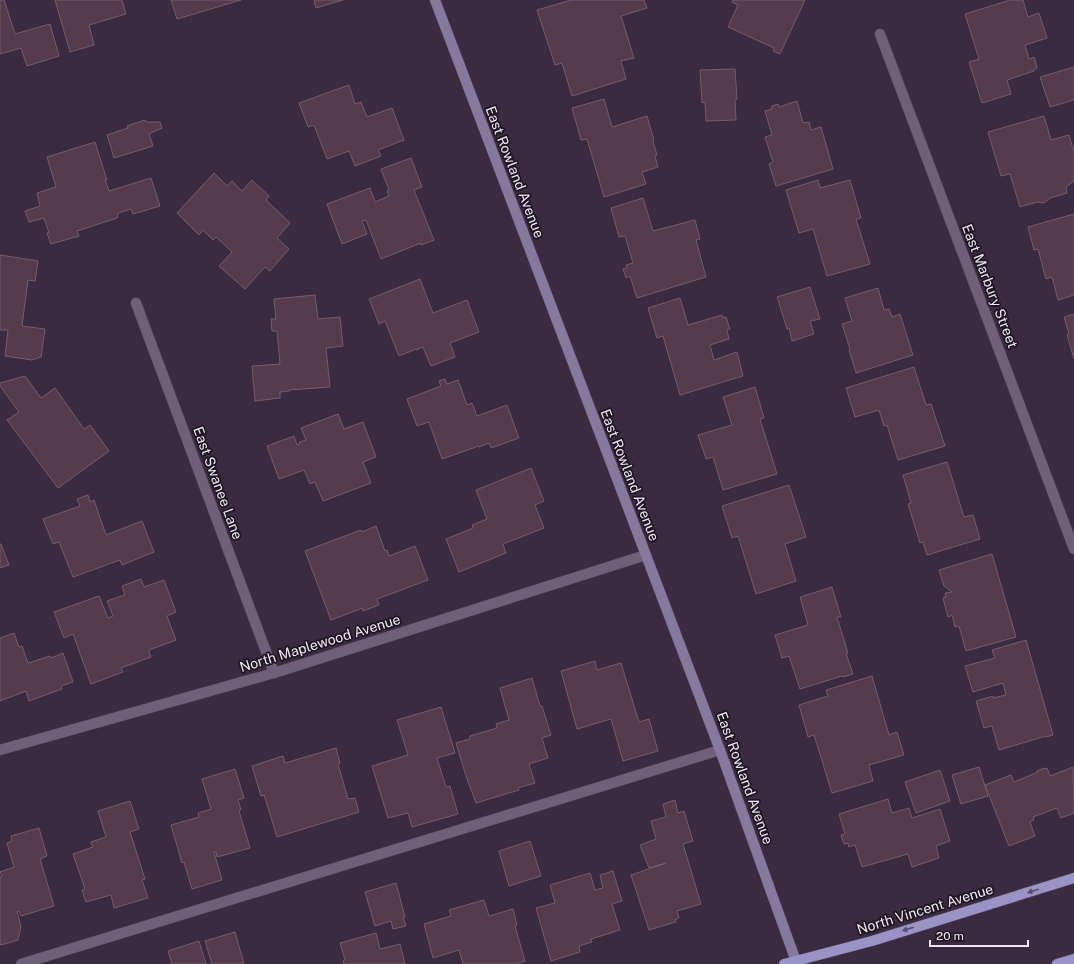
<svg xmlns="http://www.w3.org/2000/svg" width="1074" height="964" font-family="'Public Sans',sans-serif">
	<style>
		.building { fill: #553b4b; stroke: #765b6c }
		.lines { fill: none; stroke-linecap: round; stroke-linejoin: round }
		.lane-casing { stroke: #574a5e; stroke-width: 11 }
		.street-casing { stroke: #574a5e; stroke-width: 11 }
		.secondary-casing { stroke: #574a5e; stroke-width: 11 }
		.primary-casing { stroke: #574a5e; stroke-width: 11 }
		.lane { stroke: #6f5f78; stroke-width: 10 }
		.street { stroke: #6f5f78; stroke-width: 10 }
		.secondary { stroke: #85799e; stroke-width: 10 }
		.primary { stroke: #9a93c5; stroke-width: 10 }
		.oneway { fill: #554f6b }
		.labels { text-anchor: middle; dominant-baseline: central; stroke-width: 3.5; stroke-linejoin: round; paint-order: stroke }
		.street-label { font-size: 14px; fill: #f0e7f6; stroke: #1d1721 }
	</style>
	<rect width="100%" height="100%" fill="#3a2b41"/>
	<!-- building -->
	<g class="building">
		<polygon points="0,0 4,0 15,34 50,24 59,56 27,66 21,48 0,54"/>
		<polygon points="55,0 122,0 126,14 89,25 94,45 70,52"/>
		<polygon points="171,0 241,0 177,19"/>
		<polygon points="314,0 343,0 316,8"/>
		<polygon points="571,0 644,0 647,8 621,16 634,58 621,61 626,79 572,96 562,63 555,65 537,10"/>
		<polygon points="733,0 805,0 780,54 773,51 774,48 728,27 738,5 732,2"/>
		<polygon points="1010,0 1023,0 1028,17 1039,13 1047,38 1025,45 1029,59 1034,57 1037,68 1033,70 1034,71 1007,80 1011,94 982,103 969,62 979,59 965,14"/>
		<polygon points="1074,67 1074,100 1050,107 1040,77"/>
		<polygon points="735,69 737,99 735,100 736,120 706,121 705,102 702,103 700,70"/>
		<polygon points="349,85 355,104 361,102 367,117 392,108 404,140 378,150 381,156 355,166 349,151 327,159 314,125 308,127 299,103"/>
		<polygon points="604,99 612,127 647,116 654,140 653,141 657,155 655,156 658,167 642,172 646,184 604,197 587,139 581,140 572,108"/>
		<polygon points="797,101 803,123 809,122 811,130 821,127 833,169 776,186 769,164 773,162 765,137 772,135 765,111 772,109 772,106 778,104 779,107"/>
		<polygon points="1044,116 1051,140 1069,135 1074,152 1074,181 1066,187 1067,193 1050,198 1044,203 1037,202 1020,207 1010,174 1001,176 988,132"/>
		<polygon points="145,120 146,122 160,122 162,128 149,134 153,146 114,158 107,135 128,128 127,126"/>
		<polygon points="95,142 107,180 105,180 109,191 151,178 160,206 133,214 131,209 118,213 117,218 77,231 79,236 51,244 47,233 49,233 44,218 29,222 25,211 40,206 37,193 56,187 47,157"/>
		<polygon points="411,158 422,187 414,190 434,240 421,245 421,243 381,259 366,220 362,221 367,234 342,244 327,204 370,188 375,202 389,196 387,191 389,190 381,169"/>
		<polygon points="214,173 227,186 232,181 242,191 252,180 269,196 266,200 290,223 277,238 289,249 270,271 265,267 245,289 219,266 232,252 216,237 213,240 203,230 199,235 177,213"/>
		<polygon points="818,180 820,188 850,180 861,218 856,219 870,264 827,276 813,229 799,233 786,190"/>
		<polygon points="643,198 653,231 695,220 700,239 696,240 706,277 637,298 630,276 626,278 623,269 627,268 626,265 633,263 625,236 619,237 611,208"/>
		<polygon points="1074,214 1074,295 1058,300 1052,277 1046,279 1038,249 1034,250 1028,227"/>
		<polygon points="0,255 38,261 35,281 28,280 22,326 45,329 41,357 32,360 5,356 8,330 0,330"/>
		<polygon points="420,279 433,313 467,300 479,332 450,343 455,357 431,366 423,347 416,350 416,349 399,356 385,321 379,324 369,299"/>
		<polygon points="810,287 820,319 810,321 814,334 792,341 789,328 787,329 777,297"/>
		<polygon points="878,288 884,310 889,309 892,317 900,314 913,355 856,373 849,350 850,349 842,324 852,321 845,298"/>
		<polygon points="315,295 318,319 340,317 343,346 326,348 330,387 289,390 289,391 280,392 280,398 255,401 252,366 280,364 277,331 272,331 271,319 276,319 274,299"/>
		<polygon points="680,298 688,325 722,315 723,318 726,317 730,329 727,330 729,339 710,345 714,360 737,352 743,376 680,395 663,336 657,338 648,308"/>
		<polygon points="1074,314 1074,359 1067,335 1069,334 1064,317"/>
		<polygon points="914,367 926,405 931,404 945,446 898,460 887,425 884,426 879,410 855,417 846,388"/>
		<polygon points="25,376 41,398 55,388 84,429 90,425 109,451 58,488 7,420 19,412 0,386 0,383"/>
		<polygon points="445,379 447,384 458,380 467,405 472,403 477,416 507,405 519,438 491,448 489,443 479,447 479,446 442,459 429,422 417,426 407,399 441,386 439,381"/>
		<polygon points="755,387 764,418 760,419 777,474 723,490 713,457 706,459 698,435 732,425 723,397"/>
		<polygon points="338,414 344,429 363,422 376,457 363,462 371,483 323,501 315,482 310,484 304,470 279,479 267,446 294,436 297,445 300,444 299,442 306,440 301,428"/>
		<polygon points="947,462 964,517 973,515 980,539 927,555 923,542 920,543 908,504 911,503 903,475"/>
		<polygon points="531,468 544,501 535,505 544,528 503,544 506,553 459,572 446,539 473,528 472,525 487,519 476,490"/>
		<polygon points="789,485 806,537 785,544 796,581 756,594 738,536 732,538 722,506"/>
		<polygon points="88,495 90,502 94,500 106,535 142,521 154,552 122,565 120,560 73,577 59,542 53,544 43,519 80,506 77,499"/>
		<polygon points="376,526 385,551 387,550 389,556 415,546 428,580 377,599 379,605 363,611 363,608 331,620 305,551 361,530 362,532"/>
		<polygon points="0,544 1,544 9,565 0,568"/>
		<polygon points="992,554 1016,637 966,651 959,626 955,627 952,615 948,617 943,598 946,597 945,593 952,592 944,586 939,570"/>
		<polygon points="141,579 144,587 164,580 176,612 167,616 176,640 149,650 151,657 121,668 123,672 91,684 73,634 64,638 54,612 99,596 108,618 113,616 107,601 125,595 122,586"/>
		<polygon points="832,587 841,617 837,617 848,653 846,653 853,674 843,677 842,676 800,689 789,656 782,658 775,635 808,625 800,597"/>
		<polygon points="14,633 19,647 22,646 28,663 50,656 51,658 63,653 73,682 61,686 62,689 29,701 26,691 0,701 0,638"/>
		<polygon points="1026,640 1053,735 1046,737 1046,736 999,750 992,726 984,728 976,701 993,696 993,698 1006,695 1003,683 973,692 965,666 995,658 992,650"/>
		<polygon points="595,661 597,670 621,663 639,722 649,719 658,751 623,761 611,719 577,729 561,671"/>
		<polygon points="872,676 889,735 897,732 904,755 869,765 873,781 832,793 814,735 808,737 799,705 828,696 826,690"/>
		<polygon points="532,678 540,706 542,706 551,735 542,738 548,758 529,764 535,783 518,788 519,790 476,803 466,776 456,743 470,739 470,736 497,728 496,724 509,720 500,688"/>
		<polygon points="441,707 455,753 437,758 446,787 450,786 458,814 412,827 408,813 388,818 372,766 408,755 397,720"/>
		<polygon points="336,748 340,763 338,764 348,799 355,798 359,812 277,837 264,795 261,796 252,766 283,756 285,763"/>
		<polygon points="979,767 988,796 961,804 952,775"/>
		<polygon points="1073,767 1074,813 1061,818 1057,808 1033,817 1034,820 1030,822 1035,836 1009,846 985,785 1011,775 1014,782 1038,772 1037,771 1044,768 1044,769 1047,768 1050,776"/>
		<polygon points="235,769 244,798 238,800 241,810 239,811 250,848 217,857 216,852 214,852 222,880 192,889 184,862 182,863 171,825 199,817 198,813 211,809 202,779"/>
		<polygon points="940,770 950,801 916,813 905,782"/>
		<polygon points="888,799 892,813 909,808 912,818 940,809 950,841 936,846 939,858 912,867 908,854 862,867 855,845 849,847 848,843 844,844 841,835 845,834 839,814"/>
		<polygon points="675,800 678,813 684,811 693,841 683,844 701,904 677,911 679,918 675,920 676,922 649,930 631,875 666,863 649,868 640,845 656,839 651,821 666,817 663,804"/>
		<polygon points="130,801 139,829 130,832 145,879 142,880 148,898 114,908 111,895 86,902 82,890 85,889 73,854 93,847 91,842 106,837 98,811"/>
		<polygon points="39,828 47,856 40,859 54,906 21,916 19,911 17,912 21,926 18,940 1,945 0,944 0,877 2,876 0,872 14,867 7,843 12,841 11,836"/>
		<polygon points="530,841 541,876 509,886 499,851"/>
		<polygon points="613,871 622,901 612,904 620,930 591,939 592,942 579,946 580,952 551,961 536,908 555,903 550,885 590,873 595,890 603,888 600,875"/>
		<polygon points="396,883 405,917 403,917 406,926 393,929 391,921 375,926 365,892"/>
		<polygon points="484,900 489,916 513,909 517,925 515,926 525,961 515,964 463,964 459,950 433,958 424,924 451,916 449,910"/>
		<polygon points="235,932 244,964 212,964 205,941"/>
		<polygon points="376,933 380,949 400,944 405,964 344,964 343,961 345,960 340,943"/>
		<polygon points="199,941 206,964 172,964 168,951"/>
	</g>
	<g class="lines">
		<!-- lane casing -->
		<g class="lane-casing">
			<polyline id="lane" points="21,964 720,750"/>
		</g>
		<!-- street casing -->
		<g class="street-casing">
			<g id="street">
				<polyline points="880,34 1074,549"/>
				<polyline points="136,303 274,673"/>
				<polyline points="0,750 274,673 646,555"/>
			</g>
		</g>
		<!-- secondary casing -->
		<g class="secondary-casing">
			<polyline id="secondary" points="435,0 720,750 797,964"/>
		</g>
		<!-- primary casing -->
		<g class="primary-casing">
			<g id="primary">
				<polyline points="784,964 872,941 1074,878"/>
				<polyline points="1057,964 1074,959"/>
			</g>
		</g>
		<!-- lane -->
		<use href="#lane" class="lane"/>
		<!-- street -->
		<use href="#street" class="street"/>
		<!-- secondary -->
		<use href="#secondary" class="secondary"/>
		<!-- primary -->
		<use href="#primary" class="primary"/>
	</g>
	<!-- one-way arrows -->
	<defs><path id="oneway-solid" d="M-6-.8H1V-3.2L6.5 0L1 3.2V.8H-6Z"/></defs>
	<g class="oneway">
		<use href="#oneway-solid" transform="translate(1033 891) rotate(163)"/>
		<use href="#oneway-solid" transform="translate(908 929) rotate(163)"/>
	</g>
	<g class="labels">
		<!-- street labels -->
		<g class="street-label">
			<text transform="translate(515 172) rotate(69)">East Rowland Avenue</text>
			<text transform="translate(990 286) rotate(69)">East Marbury Street</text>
			<text transform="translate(630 475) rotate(69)">East Rowland Avenue</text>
			<text transform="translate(218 483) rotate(70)">East Swanee Lane</text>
			<text transform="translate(320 643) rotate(-17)">North Maplewood Avenue</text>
			<text transform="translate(745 778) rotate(70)">East Rowland Avenue</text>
			<text transform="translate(925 909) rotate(-17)">North Vincent Avenue</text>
		</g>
	</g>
	<!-- scale -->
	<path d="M930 940v6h98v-6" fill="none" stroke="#f0e7f6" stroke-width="2"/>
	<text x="936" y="940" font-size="12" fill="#f0e7f6" stroke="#1d1721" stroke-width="3" paint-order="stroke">20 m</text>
</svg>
